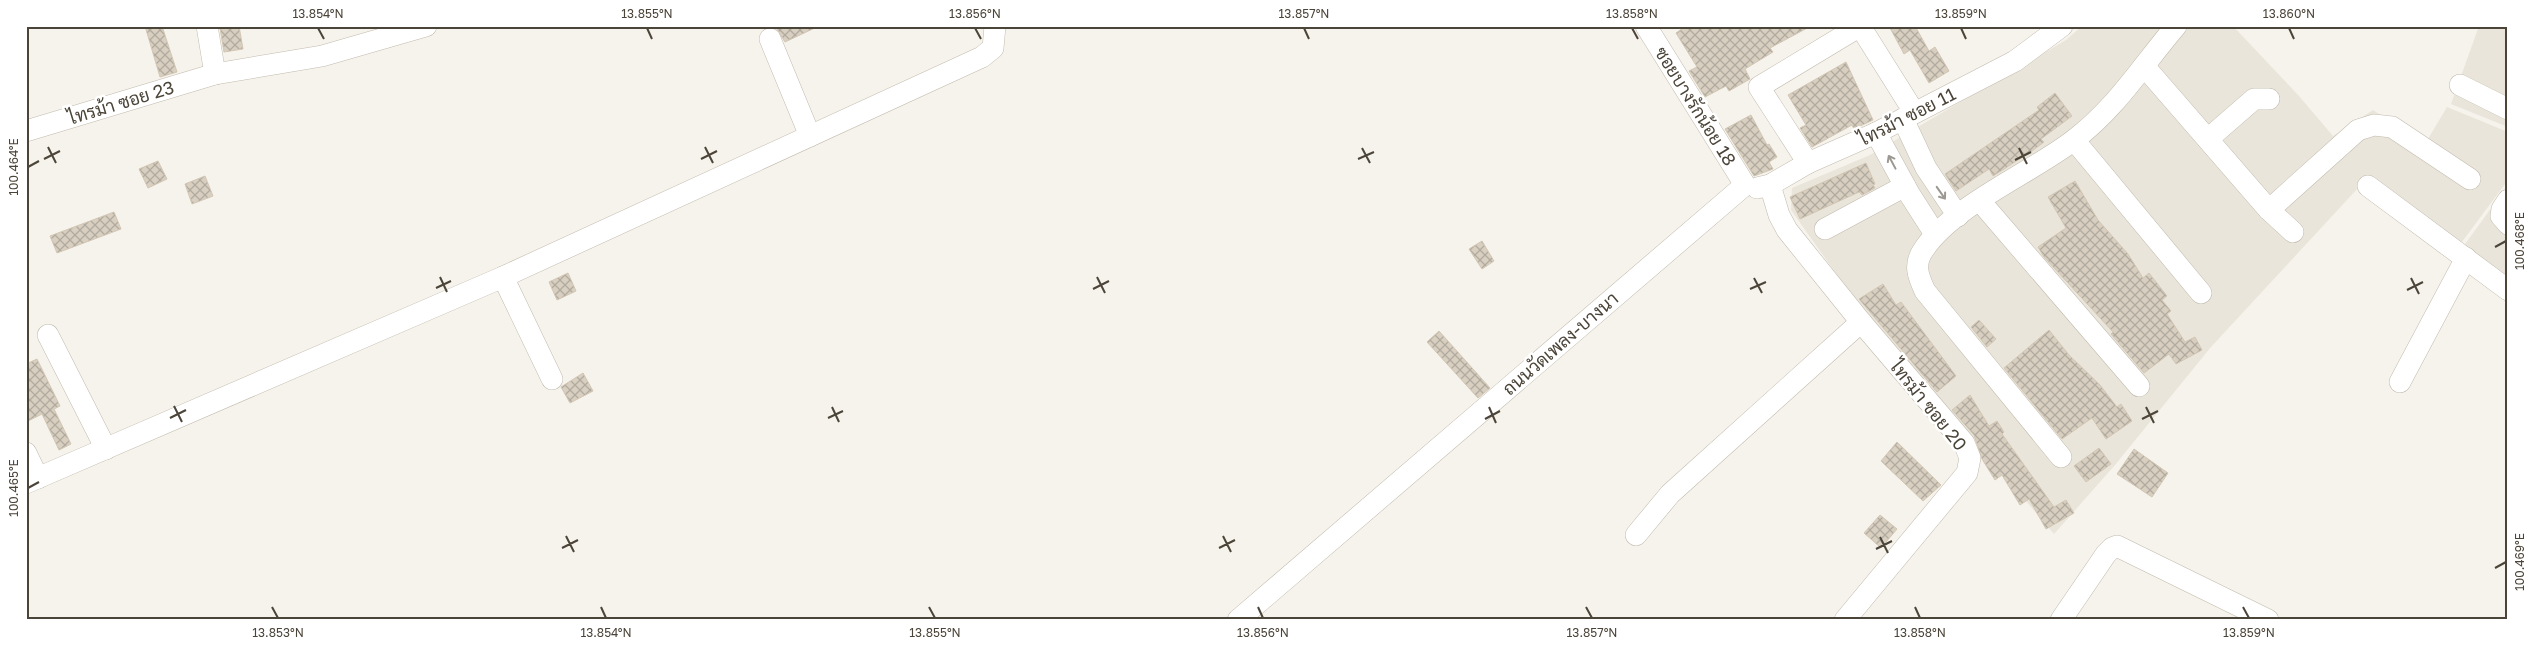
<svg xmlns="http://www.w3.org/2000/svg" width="2534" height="646" font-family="'Golos Text',Sarabun,sans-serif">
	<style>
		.residential { fill: #eae5da }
		.building { fill: url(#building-cross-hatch); stroke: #d3c7b4 }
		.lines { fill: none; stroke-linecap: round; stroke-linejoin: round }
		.minor-casing { stroke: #c2bbae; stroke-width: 22 }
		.minor { stroke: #fff; stroke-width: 21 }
		.oneway { stroke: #9c9892 }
		.ticks { fill: none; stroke: #4b4439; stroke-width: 2 }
		.labels { text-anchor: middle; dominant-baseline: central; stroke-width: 5; stroke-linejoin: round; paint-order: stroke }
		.street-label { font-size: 18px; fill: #4b4439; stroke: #fff }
		.neatline { fill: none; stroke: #4b4439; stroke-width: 2 }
		.ticks-label { font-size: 12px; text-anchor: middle; fill: #4b4439 }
	</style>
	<defs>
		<pattern id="building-cross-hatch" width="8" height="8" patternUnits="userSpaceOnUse" patternTransform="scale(1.25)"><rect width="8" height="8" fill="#d8cfc1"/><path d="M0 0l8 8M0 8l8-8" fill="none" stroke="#b1aa9e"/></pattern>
	</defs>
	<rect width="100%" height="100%" fill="#f6f3ec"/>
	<!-- residential -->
	<g class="residential">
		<polygon points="2082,26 2233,26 2299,96 2333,136 2373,110 2425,144 2447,107 2508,132 2508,180 2456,250 2359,187 2211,347 2115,465 2054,534 1854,299 1791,210 1792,188 1870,155 2066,40"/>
		<polygon points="2479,26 2508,26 2508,127 2451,104"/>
		<polygon points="2508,185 2508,287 2460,251"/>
	</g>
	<!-- building -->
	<g class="building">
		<polygon points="145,26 162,26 177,72 160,77"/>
		<polygon points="239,26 243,49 224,52 220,28"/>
		<polygon points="775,26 819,26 785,42"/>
		<polygon points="1686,26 1811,26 1770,48 1773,52 1745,69 1750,79 1729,91 1726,86 1705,97 1689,71 1697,67 1676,33"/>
		<polygon points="1889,26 1915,26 1929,51 1935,47 1949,71 1929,83 1910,50 1904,54"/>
		<polygon points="1846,62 1873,120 1854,129 1852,125 1812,147 1800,128 1806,125 1788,95"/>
		<polygon points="2055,93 2072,116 2041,139 2044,142 2032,151 1993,176 1989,169 1956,191 1945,174 2039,110 2037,107"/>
		<polygon points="1751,115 1767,145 1769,144 1777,157 1769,162 1773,169 1754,176 1725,129"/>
		<polygon points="158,161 167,179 148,188 139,169"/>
		<polygon points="1866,163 1875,184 1873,185 1875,188 1862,195 1859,192 1800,219 1790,197"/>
		<polygon points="205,176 213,196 192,204 185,184"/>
		<polygon points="2075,181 2098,220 2128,254 2143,278 2149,273 2167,296 2162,300 2171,311 2167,314 2185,342 2195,337 2202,350 2176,364 2169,354 2144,373 2111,334 2113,332 2044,257 2038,247 2066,228 2048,197"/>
		<polygon points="114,212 121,229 57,253 50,236"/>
		<polygon points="1482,241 1494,261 1482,269 1469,249"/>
		<polygon points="568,273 576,291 557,300 549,282"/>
		<polygon points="1883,284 1896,305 1901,302 1956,376 1937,392 1859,299"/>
		<polygon points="1979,320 1996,339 1987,347 1971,327"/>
		<polygon points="2049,330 2069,355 2100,385 2117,407 2121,404 2132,421 2106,439 2092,418 2062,439 2004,368"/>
		<polygon points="1439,331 1490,388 1478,398 1427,342"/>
		<polygon points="37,359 60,406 54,409 71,444 59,450 42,414 26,422 26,364"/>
		<polygon points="583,373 593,391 570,403 561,387"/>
		<polygon points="1970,395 1989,426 1997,421 2004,432 2002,434 2054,507 2066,500 2074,513 2046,529 2029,499 2020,505 2002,475 1995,480 1982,459 1974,435 1952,410"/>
		<polygon points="1897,442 1941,485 1923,501 1881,461"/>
		<polygon points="2099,448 2111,464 2086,482 2074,466"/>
		<polygon points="2134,449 2168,473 2152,497 2117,474"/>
		<polygon points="1880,515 1897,529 1881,548 1864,533"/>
	</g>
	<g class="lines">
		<!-- minor casing -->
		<g class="minor-casing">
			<g id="minor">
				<polyline points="207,26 215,74"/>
				<polyline points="1646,26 1745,185"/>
				<polyline points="770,39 810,136"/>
				<polyline points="2144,66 2269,210 2293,232"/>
				<polyline points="2460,85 2508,109"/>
				<polyline points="1903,119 1926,168 1958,216"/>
				<polyline points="26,131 215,74 322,56 426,26"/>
				<polyline points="1876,133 1910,195 1935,234"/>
				<polyline points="2208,139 2254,99 2269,99"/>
				<polyline points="2074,140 2201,293"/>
				<polyline points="1808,163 1759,87 1860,26 1914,112"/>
				<polyline points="1770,185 1779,215 1787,230 1861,322 1964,443 1970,458 1967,473 1845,620"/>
				<polyline points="2368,186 2508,290"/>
				<polyline points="1757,188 1770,185 1808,163 1876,133 2015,61 2062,26"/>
				<polyline points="2508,200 2502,209 2501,216 2508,224"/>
				<polyline points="1980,201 2139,386"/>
				<polyline points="2269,210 2358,130 2374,125 2392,127 2470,179"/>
				<polyline points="1825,229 1905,186"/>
				<polyline points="503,277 552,379"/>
				<polyline points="48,335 106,449"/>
				<polyline points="2400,382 2466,258"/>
				<polyline points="26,453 38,478"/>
				<path d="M 2061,457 L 1925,291 C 1918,276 1913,264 1924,249 C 1954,205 2031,173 2074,140 C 2118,106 2141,67 2176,26"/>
				<polyline points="26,483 503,277 982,57 993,48 995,26"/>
				<polyline points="1636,535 1670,494 1861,322"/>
				<polyline points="1238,620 1745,185"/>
				<polyline points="2061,620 2106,554 2112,548 2117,546 2268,620"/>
			</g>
		</g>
		<!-- minor -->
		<use href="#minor" class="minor"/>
	</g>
	<!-- one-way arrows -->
	<defs><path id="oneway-shaft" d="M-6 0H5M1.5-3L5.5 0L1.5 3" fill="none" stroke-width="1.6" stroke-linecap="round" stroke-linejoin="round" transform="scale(1.25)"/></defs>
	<g class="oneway">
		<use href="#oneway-shaft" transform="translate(1892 162) rotate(-118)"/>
		<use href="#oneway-shaft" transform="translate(1941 193) rotate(55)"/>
	</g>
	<!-- ticks -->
	<path class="ticks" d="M 318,28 L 324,39M 647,28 L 652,39M 975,28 L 981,39M 1304,28 L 1309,39M 1632,28 L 1638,39M 1961,28 L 1966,39M 2289,28 L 2294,39M 48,147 L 56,163M 705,147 L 713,163M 1362,148 L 1370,163M 2019,148 L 2027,164M 44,159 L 60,151M 701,159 L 717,151M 1358,159 L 1374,152M 2015,160 L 2031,152M 28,167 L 39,161M 2495,247 L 2506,241M 440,277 L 447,292M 1097,277 L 1105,293M 1754,278 L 1762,293M 2411,278 L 2419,294M 436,288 L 451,281M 1093,289 L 1109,281M 1750,289 L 1766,282M 2407,290 L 2423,282M 174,406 L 182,422M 832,407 L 839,422M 1489,407 L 1496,423M 2146,407 L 2154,423M 170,418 L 186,410M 828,418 L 843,411M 1485,419 L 1500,411M 2142,419 L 2158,411M 28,488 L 39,482M 566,536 L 574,552M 1223,536 L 1231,552M 1880,537 L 1888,553M 562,548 L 578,540M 1219,548 L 1235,540M 1876,549 L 1892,541M 2495,568 L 2506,562M 272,607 L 278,618M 601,607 L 606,618M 929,607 L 935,618M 1258,607 L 1263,618M 1586,607 L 1592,618M 1915,607 L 1920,618M 2243,607 L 2249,618"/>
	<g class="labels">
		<!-- street labels -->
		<g class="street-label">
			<text transform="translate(121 102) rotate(-17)">ไทรม้า ซอย 23</text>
			<text transform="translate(1696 106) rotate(58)">ซอยบางรักน้อย 18</text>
			<text transform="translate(1907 116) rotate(-27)">ไทรม้า ซอย 11</text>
			<text transform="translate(1560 343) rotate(-41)">ถนนวัดเพลง-บางนา</text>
			<text transform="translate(1929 405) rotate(51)">ไทรม้า ซอย 20</text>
		</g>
	</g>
	<!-- border -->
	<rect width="2534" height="646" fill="none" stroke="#ffffff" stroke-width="55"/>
	<rect x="28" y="28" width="2478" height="590" class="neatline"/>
	<g class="ticks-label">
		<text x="318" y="18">13.854°N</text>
		<text x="647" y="18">13.855°N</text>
		<text x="975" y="18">13.856°N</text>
		<text x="1304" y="18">13.857°N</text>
		<text x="1632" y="18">13.858°N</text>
		<text x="1961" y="18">13.859°N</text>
		<text x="2289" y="18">13.860°N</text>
		<text transform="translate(14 167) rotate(-90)" y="4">100.464°E</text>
		<text transform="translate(2520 241) rotate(-90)" y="4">100.468°E</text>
		<text transform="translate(14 488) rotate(-90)" y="4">100.465°E</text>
		<text transform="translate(2520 562) rotate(-90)" y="4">100.469°E</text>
		<text x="278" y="637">13.853°N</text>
		<text x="606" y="637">13.854°N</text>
		<text x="935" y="637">13.855°N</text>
		<text x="1263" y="637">13.856°N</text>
		<text x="1592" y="637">13.857°N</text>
		<text x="1920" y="637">13.858°N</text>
		<text x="2249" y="637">13.859°N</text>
	</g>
</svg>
